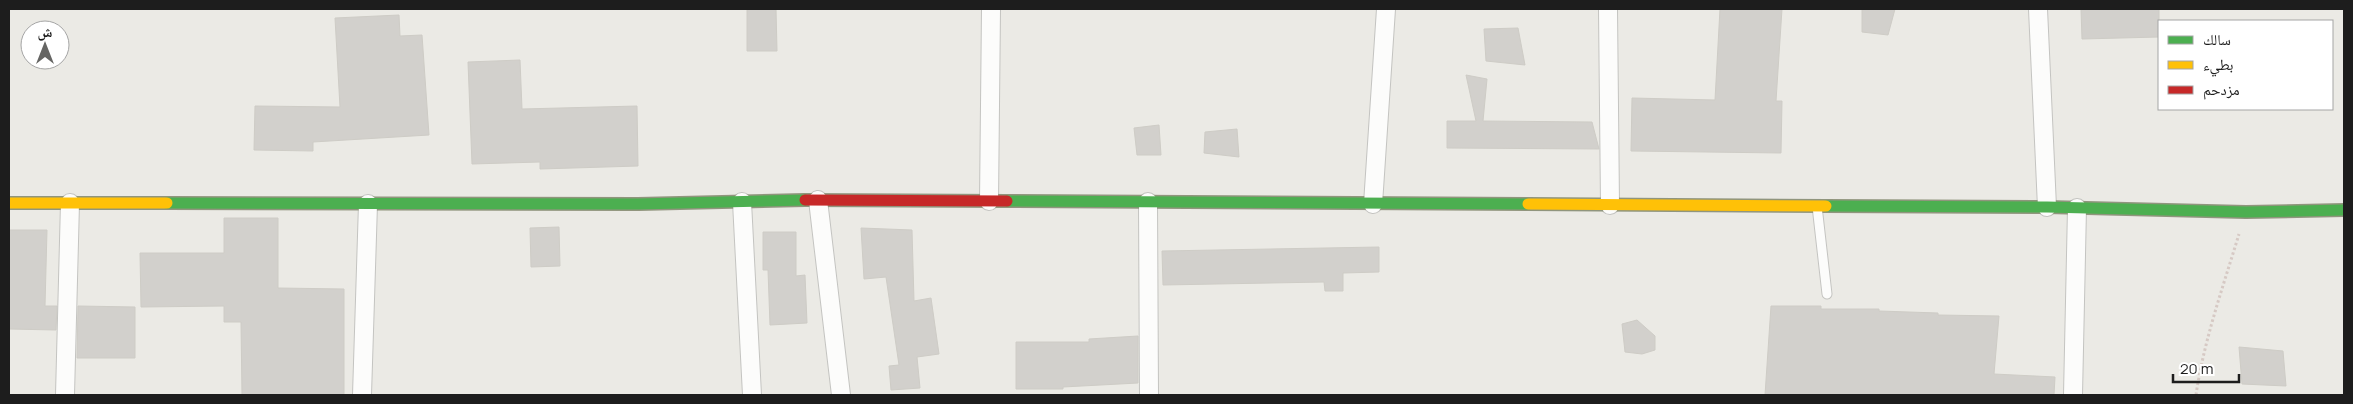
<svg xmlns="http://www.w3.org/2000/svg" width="2353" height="404" font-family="Manrope,'Noto Naskh Arabic',sans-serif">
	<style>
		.building { fill: #d2d0cc; stroke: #ceccc6 }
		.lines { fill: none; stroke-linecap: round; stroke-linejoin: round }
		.lane-casing { stroke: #c4c4c1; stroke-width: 11 }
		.street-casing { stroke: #c4c4c1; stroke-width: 20 }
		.fast-casing { stroke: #90957d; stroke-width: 14 }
		.slow-casing { stroke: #90957d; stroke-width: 14 }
		.jam-casing { stroke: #90957d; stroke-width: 14 }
		.path { stroke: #d6c9c4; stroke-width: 3; stroke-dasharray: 2.5 2.5; stroke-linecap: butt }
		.lane { stroke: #fcfcfb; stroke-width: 9 }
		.street { stroke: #fcfcfb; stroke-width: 18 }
		.fast { stroke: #4caf50; stroke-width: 11 }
		.slow { stroke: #ffc107; stroke-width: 11 }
		.jam { stroke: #c62828; stroke-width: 11 }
	</style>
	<rect width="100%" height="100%" fill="#ebeae5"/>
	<!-- building -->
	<g class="building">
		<polygon points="747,9 776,9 777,51 747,51"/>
		<polygon points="1720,9 1782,9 1776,101 1782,101 1781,153 1631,151 1632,98 1715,100"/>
		<polygon points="1862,9 1895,9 1888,35 1862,32"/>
		<polygon points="2081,9 2159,9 2159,37 2082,39"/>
		<polygon points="399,15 400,36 422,35 429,135 313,142 313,151 254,150 255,106 340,107 335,18"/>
		<polygon points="1518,28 1525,65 1486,61 1484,29"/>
		<polygon points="520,60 522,109 637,106 638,166 540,169 540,162 472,164 468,62"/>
		<polygon points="1466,75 1487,79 1483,121 1592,122 1599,149 1447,148 1447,121 1476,121"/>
		<polygon points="1159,125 1161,155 1137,155 1134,128"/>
		<polygon points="1237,129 1239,157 1204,153 1205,132"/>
		<polygon points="224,218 278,218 278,288 344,289 344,395 242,395 241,322 224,322 224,306 141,307 140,253 224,253"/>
		<polygon points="559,227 560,266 531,267 530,228"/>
		<polygon points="861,228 912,230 914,301 931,298 939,354 917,357 920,388 891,390 889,366 899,365 886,277 864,279"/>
		<polygon points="9,230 47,230 45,306 57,306 56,330 9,329"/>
		<polygon points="763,232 796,232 796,276 805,275 807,323 770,325 768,270 763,270"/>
		<polygon points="1379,247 1379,272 1343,273 1343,291 1325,291 1324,282 1163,285 1162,251"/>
		<polygon points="78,306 135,307 135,358 77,358"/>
		<polygon points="1771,306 1821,306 1821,309 1879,309 1879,311 1938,313 1938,315 1999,316 1994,374 2055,377 2054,395 1765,395"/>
		<polygon points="1637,320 1655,336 1655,350 1642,354 1625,352 1622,324"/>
		<polygon points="1138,336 1138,383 1063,387 1063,389 1016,389 1016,342 1089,342 1089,339"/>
		<polygon points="2239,347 2283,351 2286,386 2242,384"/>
	</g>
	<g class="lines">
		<!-- lane casing -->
		<g class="lane-casing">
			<polyline id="lane" points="1817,206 1827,294"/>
		</g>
		<!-- street casing -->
		<g class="street-casing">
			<g id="street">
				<polyline points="1608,9 1610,205"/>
				<polyline points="2038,9 2047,207"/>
				<polyline points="818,200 841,395"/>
				<polyline points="989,201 991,9"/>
				<polyline points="742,202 752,395"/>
				<polyline points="1148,202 1149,395"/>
				<polyline points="1373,204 1386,9"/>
				<polyline points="65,395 70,203"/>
				<polyline points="362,395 368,204"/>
				<polyline points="2073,395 2077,208"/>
			</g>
		</g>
		<!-- fast casing -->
		<g class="fast-casing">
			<g id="fast">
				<polyline points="1007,201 1528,204"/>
				<polyline points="167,203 638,204 805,200"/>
				<polyline points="1826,206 2047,207 2246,212 2344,210"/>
			</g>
		</g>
		<!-- slow casing -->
		<g class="slow-casing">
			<g id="slow">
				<polyline points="9,203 167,203"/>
				<polyline points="1528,204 1826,206"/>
			</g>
		</g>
		<!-- jam casing -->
		<g class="jam-casing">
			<polyline id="jam" points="805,200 1007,201"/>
		</g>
		<!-- path -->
		<path class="path" d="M 2196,395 C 2204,340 2223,287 2239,234"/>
		<!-- lane -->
		<use href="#lane" class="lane"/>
		<!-- street -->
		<use href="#street" class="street"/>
		<!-- fast -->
		<use href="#fast" class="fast"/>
		<!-- slow -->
		<use href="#slow" class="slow"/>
		<!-- jam -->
		<use href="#jam" class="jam"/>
	</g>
	<!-- border -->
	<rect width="2353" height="404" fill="none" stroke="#1d1d1d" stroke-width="20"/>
	<!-- legend -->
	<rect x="2158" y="20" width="175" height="90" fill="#ffffff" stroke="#a5a5a5"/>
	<rect x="2168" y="36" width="25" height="8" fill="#4caf50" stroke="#a5a5a5"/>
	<text x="2203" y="45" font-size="15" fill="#1d1d1d">سالك</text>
	<rect x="2168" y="61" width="25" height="8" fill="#ffc107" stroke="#a5a5a5"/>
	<text x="2203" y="70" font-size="15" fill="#1d1d1d">بطيء</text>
	<rect x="2168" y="86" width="25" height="8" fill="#c62828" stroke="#a5a5a5"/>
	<text x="2203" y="95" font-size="15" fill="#1d1d1d">مزدحم</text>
	<!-- north arrow -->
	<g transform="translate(45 45)"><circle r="24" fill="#ffffff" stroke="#a5a5a5"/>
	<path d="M0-4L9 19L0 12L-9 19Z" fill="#656563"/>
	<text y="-8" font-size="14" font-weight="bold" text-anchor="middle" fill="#1d1d1d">ش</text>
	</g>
	<!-- scale -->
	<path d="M2173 374v8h66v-8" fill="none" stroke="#1d1d1d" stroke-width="2.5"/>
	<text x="2180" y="374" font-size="15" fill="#1d1d1d" stroke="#ffffff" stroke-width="4" paint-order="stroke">20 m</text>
</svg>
